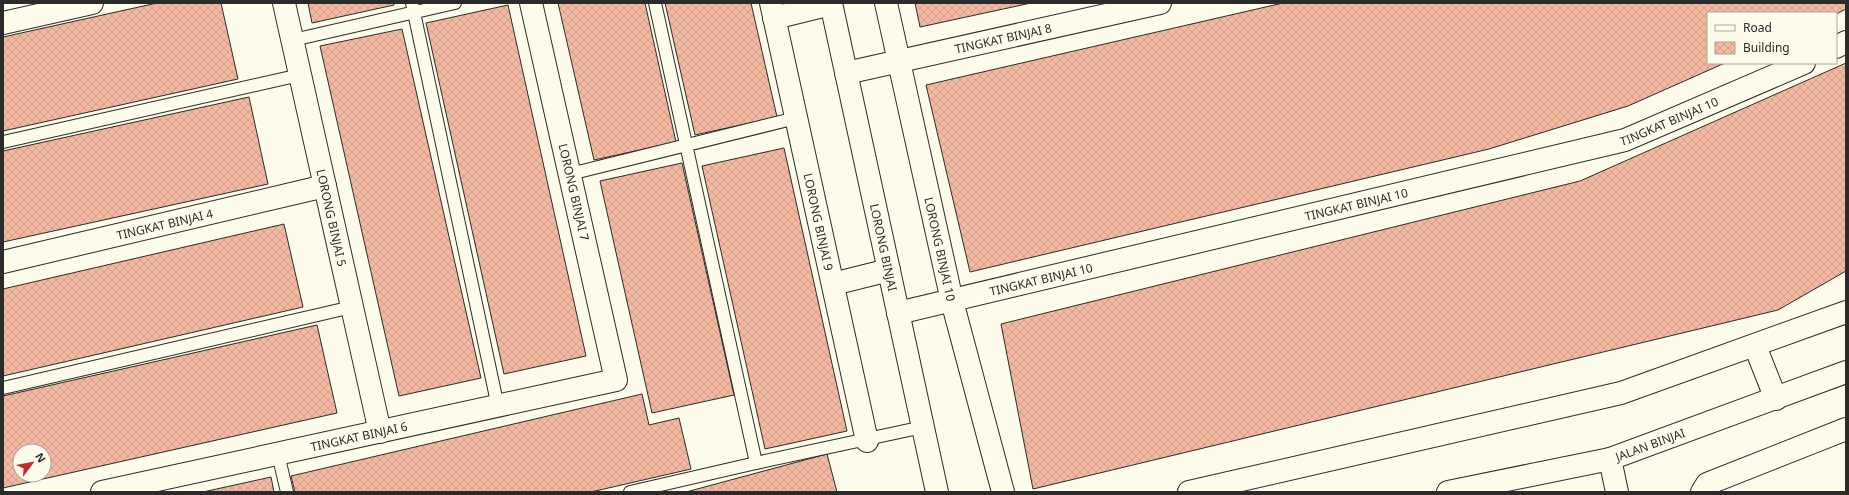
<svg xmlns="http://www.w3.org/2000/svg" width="1849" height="495" font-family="'Noto Sans',sans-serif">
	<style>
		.building { fill: url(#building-cross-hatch); stroke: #2b2b2b; fill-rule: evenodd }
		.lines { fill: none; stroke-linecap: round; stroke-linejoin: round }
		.lane-casing { stroke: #2b2b2b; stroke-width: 14 }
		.street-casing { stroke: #2b2b2b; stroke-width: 24 }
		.secondary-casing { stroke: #2b2b2b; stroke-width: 24 }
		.lane { stroke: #fdfbea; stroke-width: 12 }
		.street { stroke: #fdfbea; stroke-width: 22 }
		.secondary { stroke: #fdfbea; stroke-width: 22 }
		.labels { text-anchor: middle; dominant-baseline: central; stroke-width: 3; stroke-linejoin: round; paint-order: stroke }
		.street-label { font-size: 12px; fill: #2b2b2b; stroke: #fdfbea }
	</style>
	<defs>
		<pattern id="building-cross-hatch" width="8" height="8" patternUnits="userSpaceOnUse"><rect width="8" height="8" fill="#f2b8a0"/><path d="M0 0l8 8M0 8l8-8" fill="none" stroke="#d09e8a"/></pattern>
	</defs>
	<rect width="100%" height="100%" fill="#fdfbea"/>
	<!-- building -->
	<g class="building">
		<polygon points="157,3 221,3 238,79 3,131 3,37"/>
		<polygon points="308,3 394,3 394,5 312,23"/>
		<polygon points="558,3 645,3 676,142 594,160"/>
		<polygon points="665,3 751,3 777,117 695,135"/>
		<polygon points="915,3 1031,3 920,27"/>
		<polygon points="1283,3 1846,3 1846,9 1836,14 1708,13 1708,63 1725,63 1628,106 1489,149 970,272 926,85"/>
		<polygon points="508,5 586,356 504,374 426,23"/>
		<polygon points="402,29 481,378 399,396 320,46"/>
		<polygon points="1846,63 1846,271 1778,310 1033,489 1001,324 1580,181"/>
		<polygon points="249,97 268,184 3,242 3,151"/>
		<polygon points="784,148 847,431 765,449 702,166"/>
		<polygon points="682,163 734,395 652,413 600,181"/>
		<polygon points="284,224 303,307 3,376 3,289"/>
		<path d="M 317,325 L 337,413 L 3,488 L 3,396 ZM 20,451 L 44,451 L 44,475 L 20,475 Z"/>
		<polygon points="642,394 649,425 679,418 691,469 591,492 295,492 291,476"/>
		<polygon points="827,454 837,492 686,492"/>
		<polygon points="271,477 274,492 203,492"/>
	</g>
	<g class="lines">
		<!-- lane casing -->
		<g class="lane-casing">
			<g id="lane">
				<polyline points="412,3 498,407"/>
				<polyline points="655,3 756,463 923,427"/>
				<polyline points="293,40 455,3"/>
				<polyline points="3,142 300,75"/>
				<polyline points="570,174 796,118"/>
				<polyline points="3,388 352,307"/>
				<polyline points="278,454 287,492"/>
				<polyline points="630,492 756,463"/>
			</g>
		</g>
		<!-- street casing -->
		<g class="street-casing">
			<g id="street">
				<path id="s1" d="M 284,3 L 380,432"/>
				<path id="s2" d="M 771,3 L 867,441"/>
				<path id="s3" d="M 831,3 L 937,492"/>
				<path id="s4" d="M 886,3 L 952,301 L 1003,492"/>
				<polyline points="774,18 831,4"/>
				<polyline points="3,23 92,3"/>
				<polyline points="1836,47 1846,42"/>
				<path id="s5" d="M 846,73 L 1160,3"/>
				<path id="s6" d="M 3,262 L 325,186"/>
				<polyline points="833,284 889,270"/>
				<path id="s7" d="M 898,313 L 1625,140 L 1804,63"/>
				<polyline points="1755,346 1776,399"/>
				<polyline points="1610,459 1617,492"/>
				<path id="s8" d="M 102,492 L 616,380 L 531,3"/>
				<polyline points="1189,492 1621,393 1846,312"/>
				<polyline points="1702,492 1707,484 1846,429"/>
			</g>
		</g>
		<!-- secondary casing -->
		<g class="secondary-casing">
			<g id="secondary">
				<path id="s9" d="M 1448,492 L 1610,459 L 1846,372"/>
			</g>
		</g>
		<!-- lane -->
		<use href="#lane" class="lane"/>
		<!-- street -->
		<use href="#street" class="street"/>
		<!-- secondary -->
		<use href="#secondary" class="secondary"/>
	</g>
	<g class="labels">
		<!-- street labels -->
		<g class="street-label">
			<text stroke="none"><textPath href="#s5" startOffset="161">TINGKAT BINJAI 8</textPath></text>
			<text stroke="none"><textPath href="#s7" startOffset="795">TINGKAT BINJAI 10</textPath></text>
			<text transform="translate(574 192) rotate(77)">LORONG BINJAI 7</text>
			<text stroke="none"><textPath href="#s7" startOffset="471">TINGKAT BINJAI 10</textPath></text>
			<text stroke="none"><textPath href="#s1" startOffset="220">LORONG BINJAI 5</textPath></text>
			<text stroke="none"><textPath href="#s2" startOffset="224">LORONG BINJAI 9</textPath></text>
			<text stroke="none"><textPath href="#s6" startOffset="166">TINGKAT BINJAI 4</textPath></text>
			<text stroke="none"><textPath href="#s3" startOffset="250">LORONG BINJAI</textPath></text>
			<text stroke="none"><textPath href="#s4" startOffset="252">LORONG BINJAI 10</textPath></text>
			<text stroke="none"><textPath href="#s7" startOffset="147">TINGKAT BINJAI 10</textPath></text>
			<text stroke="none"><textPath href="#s8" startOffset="263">TINGKAT BINJAI 6</textPath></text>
			<text stroke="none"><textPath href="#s9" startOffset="208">JALAN BINJAI</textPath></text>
		</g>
	</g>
	<!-- border -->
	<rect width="1849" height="495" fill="none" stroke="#2b2b2b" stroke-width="8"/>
	<!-- legend -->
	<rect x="1707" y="12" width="130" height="52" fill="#fdfbea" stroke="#a9a89e"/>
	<rect x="1715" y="25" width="20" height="6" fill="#fdfbea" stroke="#a9a89e"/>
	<text x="1743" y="32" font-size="12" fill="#2b2b2b">Road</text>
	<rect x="1715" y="42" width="20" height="12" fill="url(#building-cross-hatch)" stroke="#a9a89e"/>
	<text x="1743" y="52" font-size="12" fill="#2b2b2b">Building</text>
	<!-- north arrow -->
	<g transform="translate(32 463) rotate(58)"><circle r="19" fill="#fdfbea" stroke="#a9a89e"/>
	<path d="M0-3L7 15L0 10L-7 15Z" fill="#c62828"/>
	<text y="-6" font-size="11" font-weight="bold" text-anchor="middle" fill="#2b2b2b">N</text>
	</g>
</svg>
